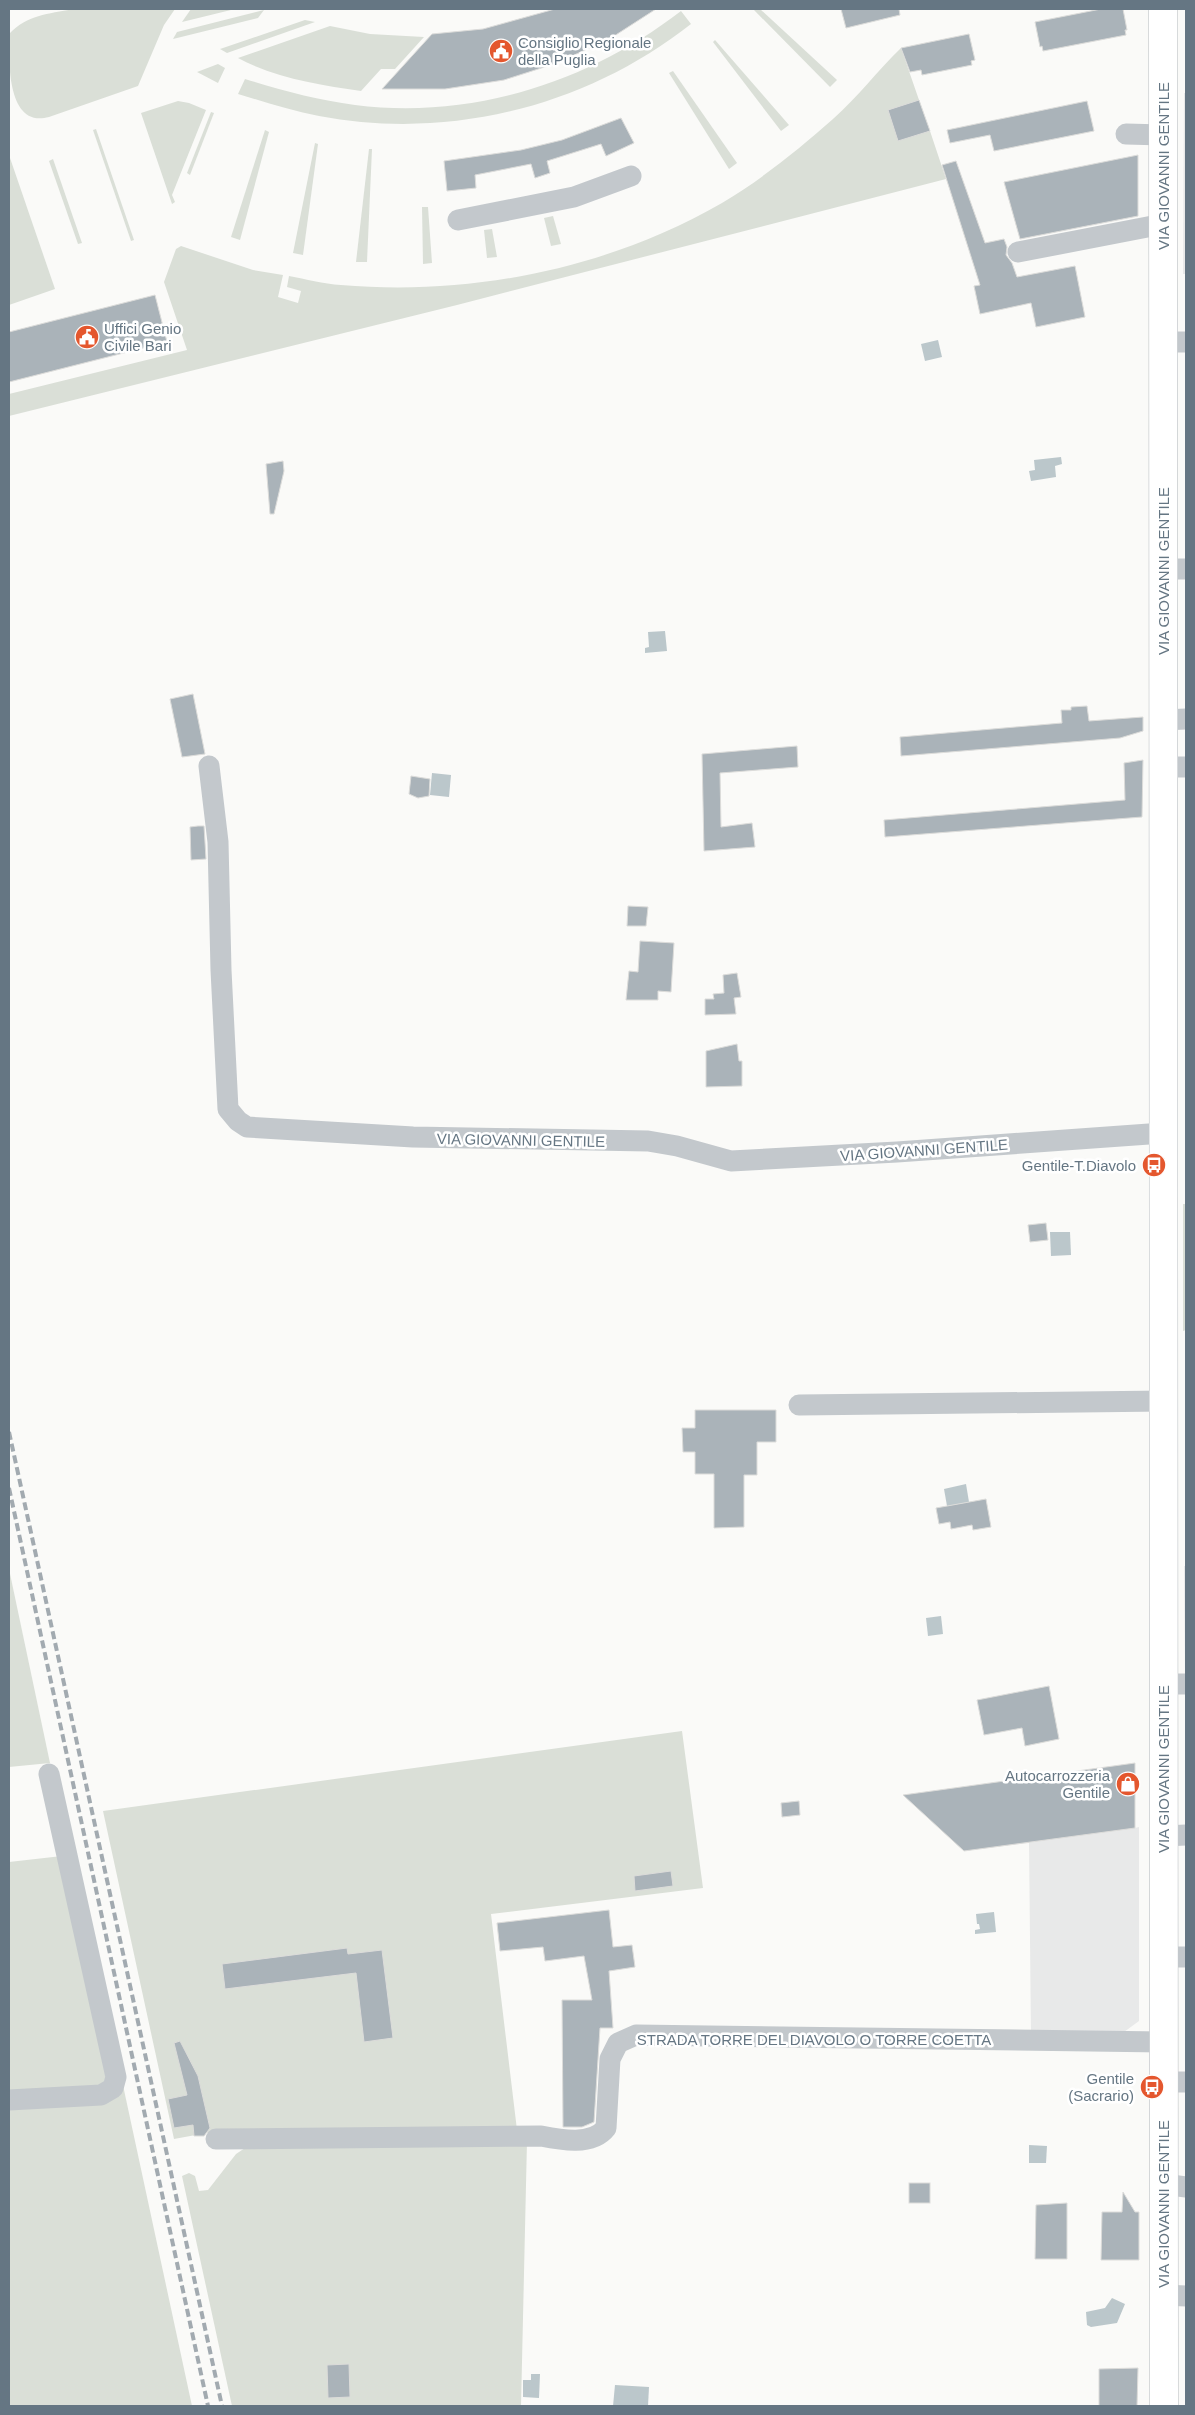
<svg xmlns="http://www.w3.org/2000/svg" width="1195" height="2415" font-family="Helvetica,sans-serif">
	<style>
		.built { fill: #e8e9e9 }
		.green { fill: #dadfd7 }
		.water { fill: #bbc7cb }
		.building { fill: #aab3b9; stroke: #dcdcda }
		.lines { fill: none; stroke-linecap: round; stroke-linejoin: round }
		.major-casing { stroke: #b5babe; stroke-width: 29 }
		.minor { stroke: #c3c8cc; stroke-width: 21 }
		.major { stroke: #fff; stroke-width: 28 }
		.rail { stroke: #a2aab0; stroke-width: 4; stroke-dasharray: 8 4; stroke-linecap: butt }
		.labels { text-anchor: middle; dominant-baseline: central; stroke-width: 5; stroke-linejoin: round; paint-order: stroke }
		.poi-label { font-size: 15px; fill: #657683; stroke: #fff; text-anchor: end }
		.street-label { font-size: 15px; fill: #657683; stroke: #fff }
	</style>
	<rect width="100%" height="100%" fill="#fafaf8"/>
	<!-- built -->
	<g class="built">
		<polygon points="1184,93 1186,93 1186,274 1183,274"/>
		<polygon points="1184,1566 1186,1566 1186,1678 1185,1678"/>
		<polygon points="1135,1763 1135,1828 1139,1827 1139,2021 1120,2035 1031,2035 1029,1843 964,1851 903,1795"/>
	</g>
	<!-- green -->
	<g class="green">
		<path d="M 73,9 L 175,9 L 164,25 L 138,86 L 49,117 C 6,129 9,59 9,34 C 27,15 48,14 73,9 Z"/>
		<polygon points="191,9 235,9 182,22"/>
		<polygon points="753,9 760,9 837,80 830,87"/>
		<polygon points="264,10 258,18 173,39 177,32"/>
		<path d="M 681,11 L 691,24 C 587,106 450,141 319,116 C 292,111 265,102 238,94 L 245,79 C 281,90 317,100 355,105 C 472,120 589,82 681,11 Z"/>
		<polygon points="305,20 315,22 227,53 220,49"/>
		<path d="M 330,26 L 370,34 L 424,37 L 395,69 L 381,69 L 361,91 C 320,85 275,78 238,58 Z"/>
		<polygon points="715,40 789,125 781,131 713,42"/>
		<path d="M 901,48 L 919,100 L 888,110 L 898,140 L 930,131 L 946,179 L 457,305 L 9,416 L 9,394 L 187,350 L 164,282 L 176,249 L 181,246 L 253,270 L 283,275 L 278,297 L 298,303 L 301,291 L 287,287 L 289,276 C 306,279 323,284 341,285 C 472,296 607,269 722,203 C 761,180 799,149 833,119 C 858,97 877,71 901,48 Z"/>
		<polygon points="218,64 225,68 218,83 197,72"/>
		<polygon points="673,71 737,163 729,169 669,73"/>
		<polygon points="178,101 189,103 206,110 172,195 175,202 172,204 141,113"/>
		<polygon points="211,112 214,113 190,175 187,173"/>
		<polygon points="96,129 134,240 131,241 93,130"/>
		<polygon points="265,130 269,132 240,240 231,237"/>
		<polygon points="315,143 318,144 303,255 293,253"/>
		<polygon points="369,149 372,149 367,262 356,262"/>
		<polygon points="9,155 55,289 9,305"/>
		<polygon points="53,159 82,243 78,244 49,161"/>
		<polygon points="422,207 428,207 432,263 423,264"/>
		<polygon points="553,216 561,244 551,246 544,218"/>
		<polygon points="492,229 497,257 487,258 484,230"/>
		<polygon points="1183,1204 1186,1204 1186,1330 1183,1331"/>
		<polygon points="9,1569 50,1763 9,1767"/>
		<polygon points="682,1731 703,1888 491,1914 517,2130 212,2132 174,2139 103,1811"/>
		<polygon points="62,1856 108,2086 9,2095 9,1862"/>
		<polygon points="121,2076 192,2406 9,2406 9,2107 105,2099"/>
		<polygon points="527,2141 521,2406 232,2406 182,2176 189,2173 195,2176 199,2191 208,2190 236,2154 245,2148"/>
	</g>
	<!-- water -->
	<g class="water">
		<polygon points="938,340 942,357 925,361 921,344"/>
		<polygon points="1061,457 1062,464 1055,466 1056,477 1031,481 1029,471 1035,470 1034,460"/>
		<polygon points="665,631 667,651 645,653 645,648 649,647 648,632"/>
		<polygon points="432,773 451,775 449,797 430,795"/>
		<polygon points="1050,1232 1070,1232 1071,1255 1051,1256"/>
		<polygon points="966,1484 969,1502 947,1506 944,1489"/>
		<polygon points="941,1616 943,1634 928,1636 926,1618"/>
		<polygon points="994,1912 996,1932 975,1934 975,1930 980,1929 979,1924 977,1924 976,1914"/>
		<polygon points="1029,2145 1047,2146 1046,2163 1029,2163"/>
		<polygon points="1112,2298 1125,2304 1117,2323 1091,2327 1087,2325 1086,2312 1105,2308"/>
		<polygon points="531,2374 540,2374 539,2398 523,2397 523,2380 531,2380"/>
		<polygon points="615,2385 649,2387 648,2406 613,2406"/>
	</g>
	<!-- building -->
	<g class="building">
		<polygon points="555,9 656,9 611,38 557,63 504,80 445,89 382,89 432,34 483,29"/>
		<polygon points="841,9 899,9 900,15 846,28"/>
		<polygon points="1101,9 1123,9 1127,30 1125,30 1126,35 1043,51 1042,46 1040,47 1035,22"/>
		<polygon points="969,34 975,60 971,61 972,65 922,75 921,70 910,72 901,48"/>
		<polygon points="919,100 930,131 898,141 888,110"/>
		<polygon points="1087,101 1094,131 994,151 990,135 950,143 947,130"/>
		<polygon points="621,118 634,143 606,156 601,144 547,161 550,173 535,178 531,164 475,175 476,188 447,191 444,161 521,150 562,140"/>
		<polygon points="1138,155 1138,216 1020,239 1004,182"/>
		<polygon points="956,161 985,243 1004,239 1007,247 1006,255 1012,263 1017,277 1075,266 1085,317 1036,327 1031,303 980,314 974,286 980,285 942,165"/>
		<polygon points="155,295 167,342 9,382 9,332"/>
		<polygon points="283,461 284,471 274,514 270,514 266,464"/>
		<polygon points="193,694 205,754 182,757 170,699"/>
		<polygon points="1087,706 1089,721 1143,717 1143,731 1120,738 901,756 900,737 1062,723 1061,710 1071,710 1071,707"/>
		<polygon points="797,746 798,767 720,773 721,827 752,823 755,847 704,851 702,754"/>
		<polygon points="1143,760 1142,817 885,837 884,820 1125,800 1124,763"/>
		<polygon points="411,776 430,779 429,796 418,798 409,794"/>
		<polygon points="198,826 204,826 206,859 191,860 190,827"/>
		<polygon points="628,906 648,907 646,926 627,926"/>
		<polygon points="640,941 674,943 671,992 658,991 658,1000 626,1000 629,971 638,972"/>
		<polygon points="737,973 741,997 734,998 736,1014 705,1015 705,999 714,999 713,994 724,993 723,975"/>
		<polygon points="737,1044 739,1061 742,1061 742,1086 706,1087 706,1051"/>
		<polygon points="1046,1223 1048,1240 1030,1242 1028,1225"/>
		<polygon points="695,1410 776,1410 776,1442 757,1442 757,1475 744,1475 744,1527 714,1528 714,1474 695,1474 695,1452 683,1452 682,1428 695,1428"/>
		<polygon points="986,1499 991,1527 973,1530 972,1525 951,1529 950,1522 939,1524 936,1508"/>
		<polygon points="1049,1686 1059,1739 1025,1746 1022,1728 984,1735 977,1700"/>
		<polygon points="1135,1763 1135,1828 964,1851 903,1795"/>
		<polygon points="799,1801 800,1815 782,1817 781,1803"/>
		<polygon points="671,1871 673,1886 635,1891 634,1876"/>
		<polygon points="609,1910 613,1947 632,1945 635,1967 609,1971 613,2028 600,2028 594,2122 582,2127 563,2127 562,2000 592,2000 584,1956 545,1961 543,1947 500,1951 497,1923"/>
		<polygon points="347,1948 348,1954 382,1950 393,2038 364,2042 356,1973 225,1989 222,1964"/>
		<polygon points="180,2041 198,2076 210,2128 204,2136 194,2136 193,2125 174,2128 168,2099 187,2095 174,2043"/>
		<rect x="909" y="2183" width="21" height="20"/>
		<polygon points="1123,2192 1135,2212 1139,2212 1139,2260 1101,2260 1102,2212 1122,2212"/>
		<polygon points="1067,2203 1067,2259 1035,2259 1036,2205"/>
		<polygon points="349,2364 350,2397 328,2398 327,2365"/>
		<polygon points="1138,2368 1137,2406 1099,2406 1099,2369"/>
	</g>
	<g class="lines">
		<!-- major casing -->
		<g class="major-casing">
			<polyline id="major" points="1163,9 1164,2406"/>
		</g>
		<!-- minor -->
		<g class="minor">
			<polyline points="1126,134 1163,135"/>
			<polyline points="458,220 574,197 631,176"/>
			<polyline points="1018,252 1163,224"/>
			<polyline points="1163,342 1186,342"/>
			<polyline points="1162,569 1186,569"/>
			<polyline points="1163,720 1186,719"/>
			<polyline points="209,766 218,842 221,970 228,1109 238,1121 247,1127 413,1137 648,1141 677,1146 731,1161 897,1152 1163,1133"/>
			<polyline points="1163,767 1186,767"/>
			<polyline points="799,1405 1165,1401"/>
			<polyline points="1163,1684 1186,1684"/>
			<polyline points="1164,1836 1186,1835"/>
			<polyline points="1163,1957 1186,1957"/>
			<polyline points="1163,2082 1186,2082"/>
			<polyline points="9,2100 101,2095 113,2088 116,2077 49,1774"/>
			<path d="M 216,2139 L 541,2136 C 561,2140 592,2146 606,2128 L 610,2059 L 618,2043 L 636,2035 L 1163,2042"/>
			<polyline points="1163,2184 1186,2187"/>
			<polyline points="1163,2295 1186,2296"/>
		</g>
		<!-- major -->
		<use href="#major" class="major"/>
		<!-- rail -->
		<g class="rail">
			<polyline points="9,1432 222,2406"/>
			<polyline points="9,1488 208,2406"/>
		</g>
	</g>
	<!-- icons -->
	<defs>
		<g id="civic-disc" transform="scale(1.25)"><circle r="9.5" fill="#e4572e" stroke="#fff"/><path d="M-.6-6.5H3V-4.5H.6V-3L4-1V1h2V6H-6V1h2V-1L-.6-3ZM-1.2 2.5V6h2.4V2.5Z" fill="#fff"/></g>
		<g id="bus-disc" transform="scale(1.25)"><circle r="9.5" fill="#e4572e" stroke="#fff"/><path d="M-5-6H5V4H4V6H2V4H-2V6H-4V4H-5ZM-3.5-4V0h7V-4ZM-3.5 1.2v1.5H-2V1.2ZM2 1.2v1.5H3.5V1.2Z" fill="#fff"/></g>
		<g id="shop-disc" transform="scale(1.25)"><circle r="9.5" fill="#e4572e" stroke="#fff"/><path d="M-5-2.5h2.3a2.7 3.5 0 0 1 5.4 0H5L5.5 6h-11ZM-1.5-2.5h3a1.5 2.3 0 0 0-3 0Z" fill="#fff"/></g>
	</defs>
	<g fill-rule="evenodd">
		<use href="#civic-disc" x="501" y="51"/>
		<use href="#civic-disc" x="87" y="337"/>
		<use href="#bus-disc" x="1154" y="1165"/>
		<use href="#shop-disc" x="1128" y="1784"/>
		<use href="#bus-disc" x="1152" y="2087"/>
	</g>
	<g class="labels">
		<!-- poi labels -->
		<g class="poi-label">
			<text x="518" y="42" text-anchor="start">Consiglio Regionale<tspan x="518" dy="17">della Puglia</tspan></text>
			<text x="104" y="328" text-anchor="start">Uffici Genio<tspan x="104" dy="17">Civile Bari</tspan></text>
			<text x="1136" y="1165">Gentile-T.Diavolo</text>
			<text x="1110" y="1775">Autocarrozzeria<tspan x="1110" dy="17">Gentile</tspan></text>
			<text x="1134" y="2078">Gentile<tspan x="1134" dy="17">(Sacrario)</tspan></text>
		</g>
		<!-- street labels -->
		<g class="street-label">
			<text transform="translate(1163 166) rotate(-90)">VIA GIOVANNI GENTILE</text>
			<text transform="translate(1163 571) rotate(-90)">VIA GIOVANNI GENTILE</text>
			<text transform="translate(521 1140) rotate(1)">VIA GIOVANNI GENTILE</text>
			<text transform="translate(924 1150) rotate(-4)">VIA GIOVANNI GENTILE</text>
			<text transform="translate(1163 1769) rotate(-90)">VIA GIOVANNI GENTILE</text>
			<text x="814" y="2039">STRADA TORRE DEL DIAVOLO O TORRE COETTA</text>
			<text transform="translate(1163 2204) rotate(-90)">VIA GIOVANNI GENTILE</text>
		</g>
	</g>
	<!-- border -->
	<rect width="1195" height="2415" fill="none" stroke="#657683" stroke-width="20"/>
</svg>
